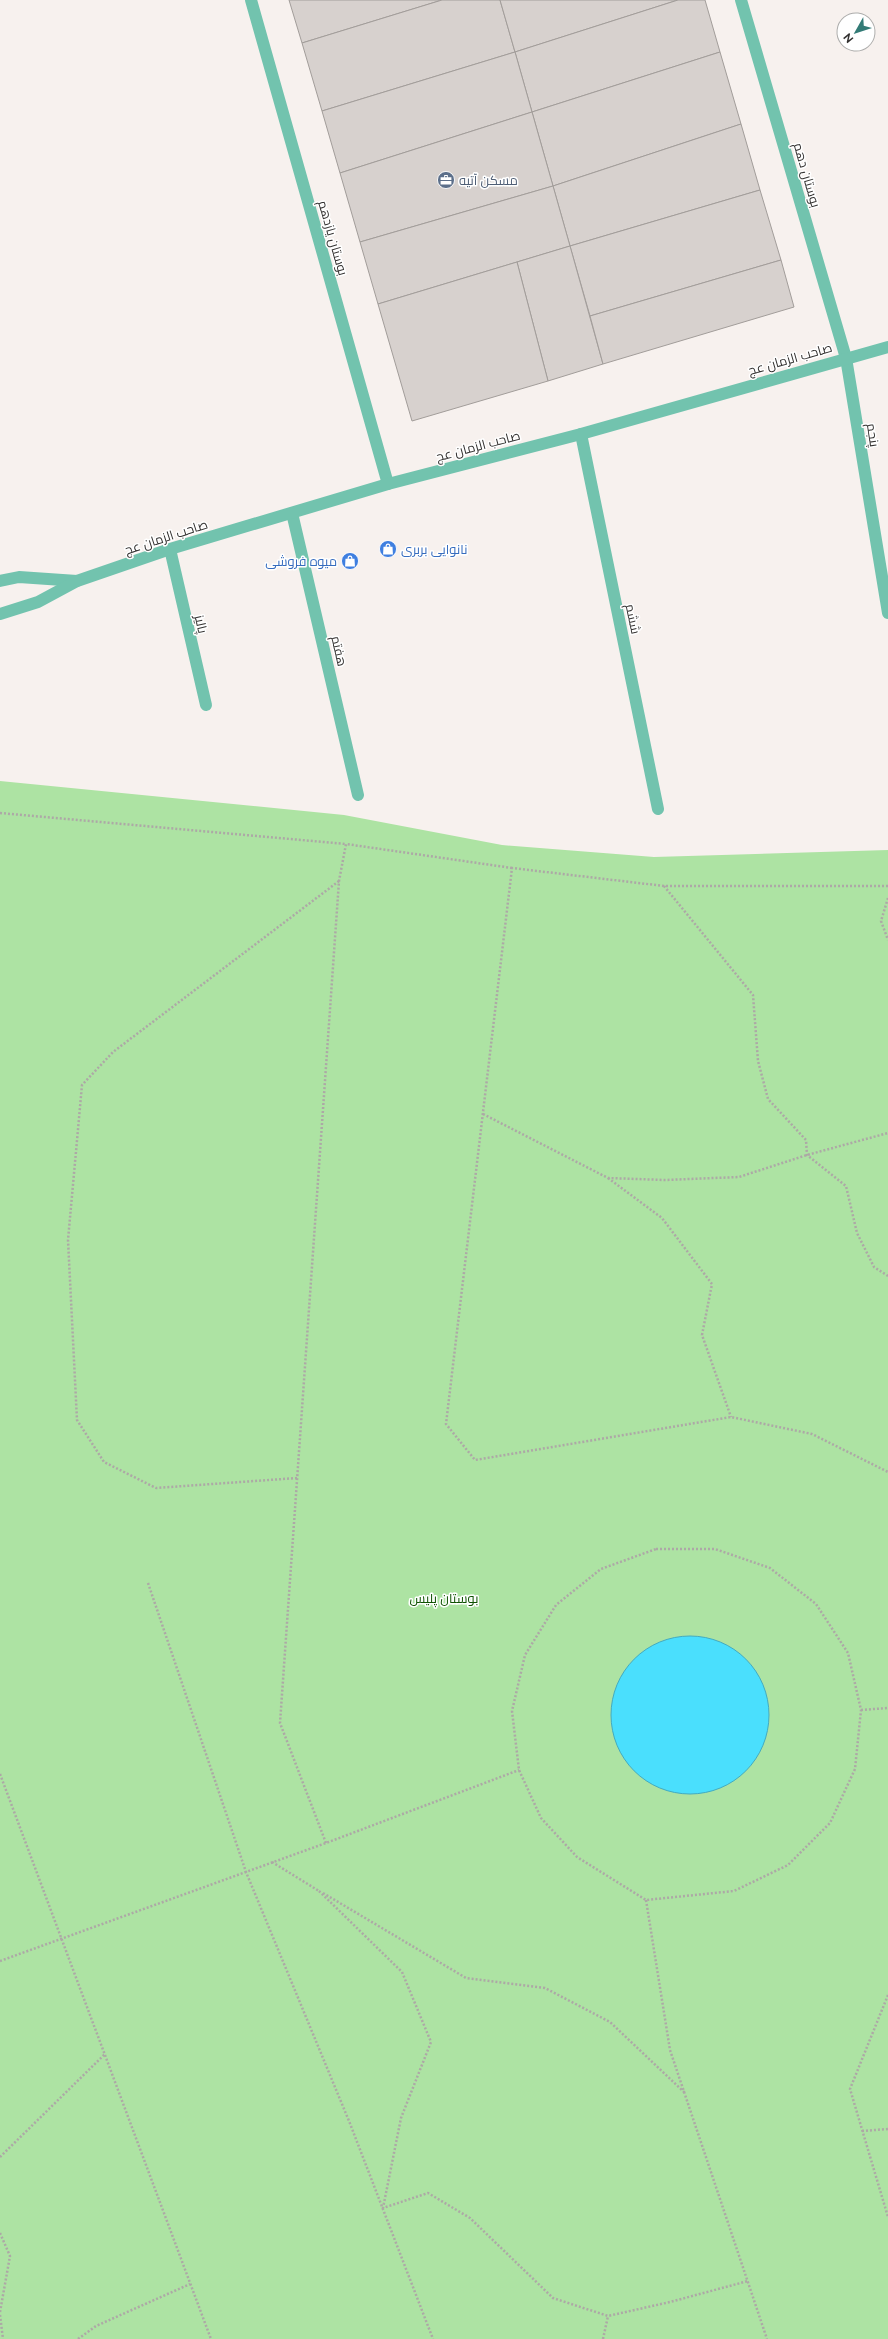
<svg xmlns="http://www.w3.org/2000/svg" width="888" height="2339" font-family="Raleway,Cairo,sans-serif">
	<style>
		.green { fill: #ade3a3 }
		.water { fill: #4adffd; stroke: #43abc0 }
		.building { fill: #d7d1ce; stroke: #a29d9a }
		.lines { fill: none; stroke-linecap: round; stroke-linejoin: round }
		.path { stroke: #ada8a6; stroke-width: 2.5; stroke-dasharray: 2 2; stroke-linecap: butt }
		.minor { stroke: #72c3ae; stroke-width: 12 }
		.labels { text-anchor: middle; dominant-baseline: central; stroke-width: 3; stroke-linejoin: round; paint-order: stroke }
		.street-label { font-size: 13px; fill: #333130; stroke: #fff }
		.service-label { font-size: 13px; fill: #4e5e75; stroke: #fff; text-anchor: start }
		.shop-label { font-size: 13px; fill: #366cbe; stroke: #fff; text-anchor: start }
		.park-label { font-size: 13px; fill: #0e5200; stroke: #fff }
	</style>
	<rect width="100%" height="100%" fill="#f7f1ee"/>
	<!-- green -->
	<polygon class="green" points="0,781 344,815 502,845 654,857 888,850 888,2339 0,2339"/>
	<!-- water -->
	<circle class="water" cx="690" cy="1715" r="79"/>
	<!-- building -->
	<g class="building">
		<polygon points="289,0 442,0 302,43"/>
		<polygon points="442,0 500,0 515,52 322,111 302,43"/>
		<polygon points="500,0 678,0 515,52"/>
		<polygon points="678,0 705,0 720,52 532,112 515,52"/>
		<polygon points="515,52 532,112 340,173 322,111"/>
		<polygon points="720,52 741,124 553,186 532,112"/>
		<polygon points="532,112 553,186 360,242 340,173"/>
		<polygon points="741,124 760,190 570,246 553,186"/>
		<polygon points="553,186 570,246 378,304 360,242"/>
		<polygon points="760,190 781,260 590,316 570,246"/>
		<polygon points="570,246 603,364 548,381 517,262"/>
		<polygon points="781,260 794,307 603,364 590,316"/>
		<polygon points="517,262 548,381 412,421 378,304"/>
	</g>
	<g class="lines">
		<!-- path -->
		<g class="path">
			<polyline points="0,813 346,844"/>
			<polyline points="664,886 753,995 758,1061 768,1099 806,1140 807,1155 846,1186 857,1233 874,1267 888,1276"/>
			<polyline points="888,886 664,886 512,868 446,1424 475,1460 731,1417 812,1434 888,1472"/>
			<polyline points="888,898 881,921 888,940"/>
			<polyline points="483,1114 608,1178 665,1180 739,1177 807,1155 888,1133"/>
			<polyline points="608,1178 662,1218 712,1284 702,1335 731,1417"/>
			<polyline points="297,1478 156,1488 104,1462 77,1420 68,1240 82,1085 113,1052 339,881"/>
			<polygon points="656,1549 715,1549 770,1568 816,1604 848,1653 861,1710 855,1769 830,1823 788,1865 734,1891 646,1900 577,1857 541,1818 519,1770 512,1711 525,1655 556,1605 601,1569"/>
			<polyline points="148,1583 246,1872 349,2121 433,2339"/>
			<polyline points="861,1710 888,1708"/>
			<polyline points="0,1774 211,2339"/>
			<polyline points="326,1843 280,1723 339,881 346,844 512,868"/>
			<polyline points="272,1862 319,1891"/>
			<polyline points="319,1891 402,1972 431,2042 401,2118 383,2208 428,2193 470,2218 553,2298 608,2316 670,2302 748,2281"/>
			<polyline points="323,1893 466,1978 545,1988 610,2022 685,2093"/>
			<polyline points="646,1900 670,2050 767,2339"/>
			<polyline points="0,1961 326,1843 519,1770"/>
			<polyline points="888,1995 850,2089 888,2217"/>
			<polyline points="862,2131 888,2129"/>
			<polyline points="0,2157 105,2054"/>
			<polyline points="0,2233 10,2256 0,2312"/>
			<polyline points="0,2315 3,2339"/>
			<polyline points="78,2339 96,2326 190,2284"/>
			<polyline points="603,2339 608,2316"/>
		</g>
		<!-- minor -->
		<g class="minor">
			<polyline points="251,0 388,484"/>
			<polyline points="741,0 846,358 888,613"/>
			<polyline points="581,434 658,809"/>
			<polyline points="292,513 358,795"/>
			<polyline points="170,549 206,705"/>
			<polyline points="0,581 19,577 77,581"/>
			<polyline points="0,614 38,602 77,581 170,549 388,484 581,434 888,347"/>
		</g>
	</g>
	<!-- icons -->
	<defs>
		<g id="office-disc" transform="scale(0.9)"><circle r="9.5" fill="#5c6f8a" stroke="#fff"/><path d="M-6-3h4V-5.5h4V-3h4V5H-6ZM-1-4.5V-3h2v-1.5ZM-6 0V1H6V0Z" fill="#fff"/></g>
		<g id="shop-disc" transform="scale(0.9)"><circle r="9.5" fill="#3f7fe0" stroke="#fff"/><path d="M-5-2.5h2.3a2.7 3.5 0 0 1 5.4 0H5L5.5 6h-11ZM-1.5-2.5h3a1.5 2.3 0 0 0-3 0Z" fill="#fff"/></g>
	</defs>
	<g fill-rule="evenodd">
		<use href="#office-disc" x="446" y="180"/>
		<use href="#shop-disc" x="388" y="549"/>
		<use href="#shop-disc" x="350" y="561"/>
	</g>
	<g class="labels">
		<!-- street labels -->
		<g class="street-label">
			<text transform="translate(807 175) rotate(74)">بوستان دهم</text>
			<text transform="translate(333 238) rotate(74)">بوستان یازدهم</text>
			<text transform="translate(790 359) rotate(-16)">صاحب الزمان عج</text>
			<text transform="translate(873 435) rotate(81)">پنجم</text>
			<text transform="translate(478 446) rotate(-15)">صاحب الزمان عج</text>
			<text transform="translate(166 537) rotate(-18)">صاحب الزمان عج</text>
			<text transform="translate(633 619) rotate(78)">ششم</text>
			<text transform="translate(201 624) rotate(77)">پالیز</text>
			<text transform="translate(339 651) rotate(77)">هفتم</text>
		</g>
		<!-- service labels -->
		<g class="service-label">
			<text x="459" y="180">مسکن آتیه</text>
		</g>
		<!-- shop labels -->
		<g class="shop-label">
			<text x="401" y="549">نانوایی بربری</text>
			<text x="337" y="561" text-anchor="end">میوه فروشی</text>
		</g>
		<!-- park labels -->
		<g class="park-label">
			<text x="444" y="1598">بوستان پلیس</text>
		</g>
	</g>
	<!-- north arrow -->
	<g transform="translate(856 32) rotate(231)"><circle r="19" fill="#ffffff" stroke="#adadac"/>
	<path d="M0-3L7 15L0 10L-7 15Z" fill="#337b76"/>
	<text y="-6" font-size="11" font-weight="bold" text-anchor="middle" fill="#333130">N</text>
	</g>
</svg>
